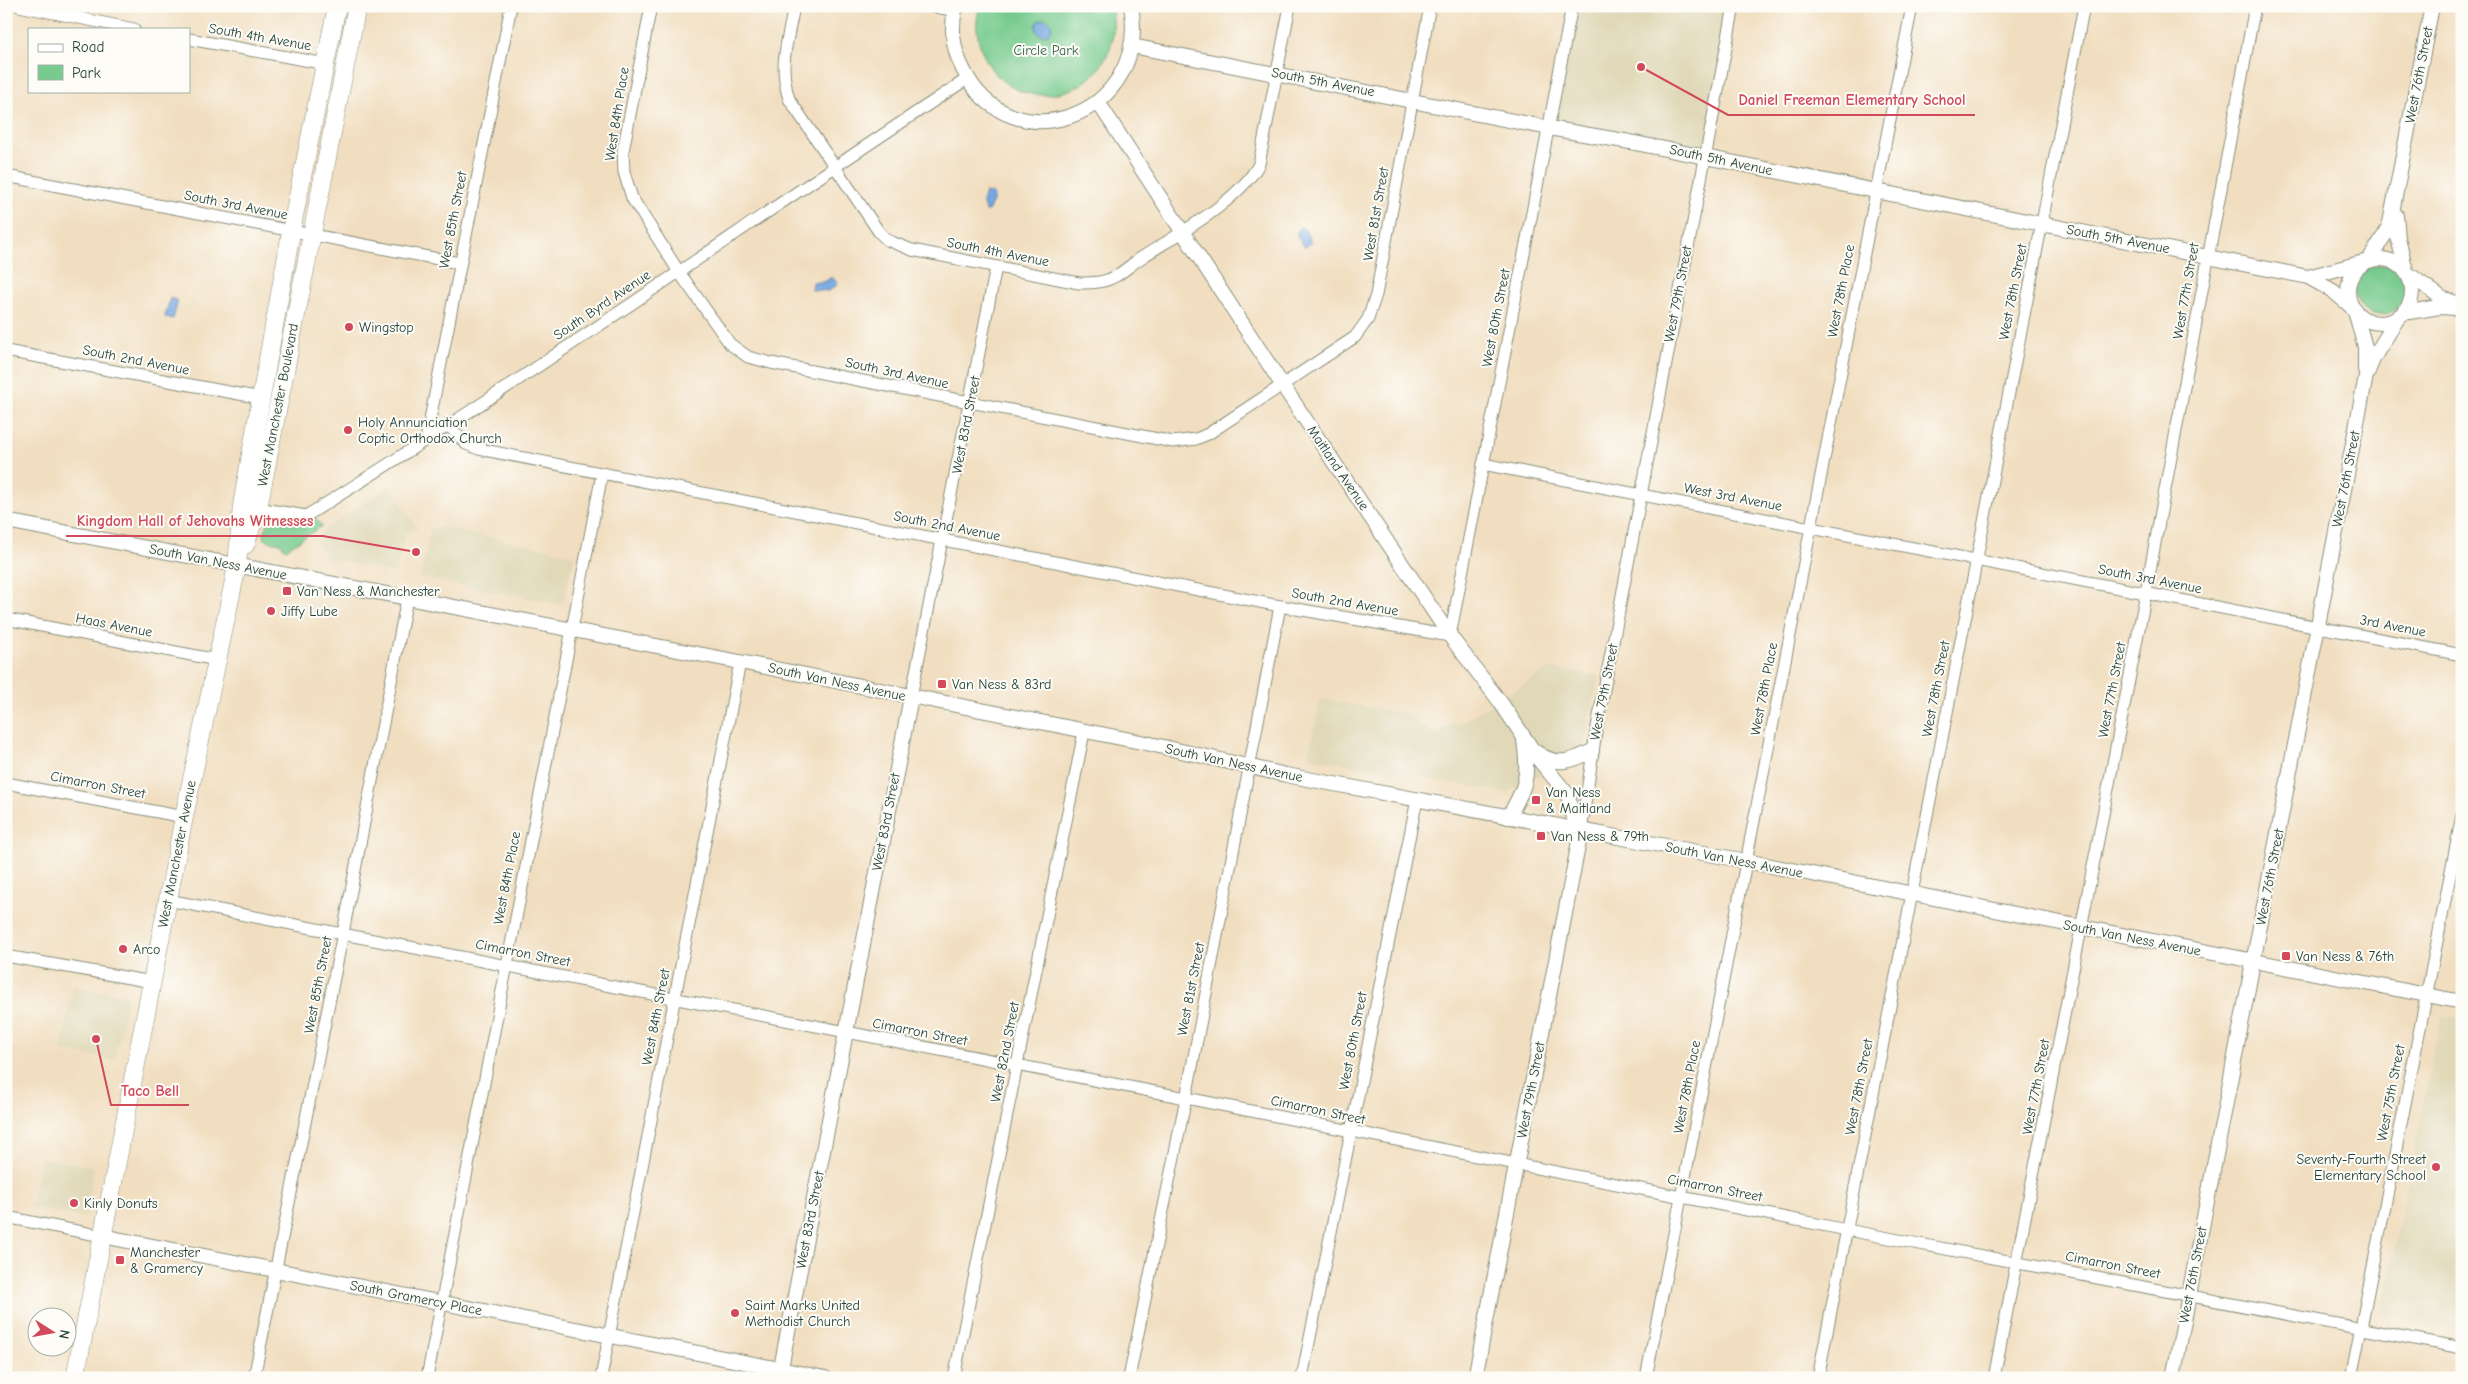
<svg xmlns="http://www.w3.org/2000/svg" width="2468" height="1384" font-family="'Comic Neue',sans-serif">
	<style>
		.built { fill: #e0d8b7 }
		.green { fill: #77cb8e; stroke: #4b8461 }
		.water { fill: #77a7e1; stroke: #4b728a }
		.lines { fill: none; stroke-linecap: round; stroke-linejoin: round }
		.minor-casing { stroke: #888e7a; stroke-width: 13 }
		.tertiary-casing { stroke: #888e7a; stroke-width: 16 }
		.primary-casing { stroke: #888e7a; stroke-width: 19 }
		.minor { stroke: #fff; stroke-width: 11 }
		.tertiary { stroke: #fff; stroke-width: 14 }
		.primary { stroke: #fff; stroke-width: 18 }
		.poi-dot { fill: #d1495b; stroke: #fdfcf7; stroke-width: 2 }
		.labels { text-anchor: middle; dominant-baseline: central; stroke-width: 4; stroke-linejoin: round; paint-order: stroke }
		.street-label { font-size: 14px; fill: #1f3d34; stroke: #fdfcf7 }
		.park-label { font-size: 14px; fill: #35604a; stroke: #fdfcf7 }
		.poi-label { font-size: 14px; fill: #1f3d34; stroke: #fdfcf7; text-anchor: start }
		.leader { fill: none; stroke: #d1495b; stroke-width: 2 }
		.callout-dot { fill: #d1495b; stroke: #fdfcf7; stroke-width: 2 }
		.callout-label { font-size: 15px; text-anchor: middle; font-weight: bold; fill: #d1495b; stroke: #fdfcf7; stroke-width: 4; stroke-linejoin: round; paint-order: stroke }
	</style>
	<rect width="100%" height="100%" fill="#fdfcf7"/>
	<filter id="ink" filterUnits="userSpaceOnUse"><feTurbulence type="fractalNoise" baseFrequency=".02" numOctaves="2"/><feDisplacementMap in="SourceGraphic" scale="10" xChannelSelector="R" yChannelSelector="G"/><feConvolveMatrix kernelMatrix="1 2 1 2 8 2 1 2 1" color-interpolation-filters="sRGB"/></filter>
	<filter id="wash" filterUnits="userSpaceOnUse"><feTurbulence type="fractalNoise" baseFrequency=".0096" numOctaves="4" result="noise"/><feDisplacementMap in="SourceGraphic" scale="20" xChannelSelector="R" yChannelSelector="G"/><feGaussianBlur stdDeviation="1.12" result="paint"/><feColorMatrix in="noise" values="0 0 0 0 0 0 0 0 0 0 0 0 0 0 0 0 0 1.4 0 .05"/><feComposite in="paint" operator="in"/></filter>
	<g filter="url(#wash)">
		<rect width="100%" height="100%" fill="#f1dec0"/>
		<!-- built -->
		<g class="built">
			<polygon points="1572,6 1734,6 1704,156 1549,128"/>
			<polygon points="390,486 418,529 405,533 396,573 326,558 318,546 322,531"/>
			<polygon points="442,527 575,555 564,600 559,604 420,578 430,531 433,528"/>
			<polygon points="1551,668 1599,676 1582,751 1506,793 1307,757 1321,699 1405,714 1435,734 1451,724 1461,723"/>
			<polygon points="73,986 127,996 115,1060 61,1050"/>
			<polygon points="2441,1015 2462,1019 2462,1332 2381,1316"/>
			<polygon points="41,1157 94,1167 85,1218 31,1208"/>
		</g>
		<!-- green -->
		<g class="green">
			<path d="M 980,6 L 1111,6 C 1132,95 1011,130 982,51 C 976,36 975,21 980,6 Z"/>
			<circle cx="2380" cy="290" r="25"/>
			<polygon points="269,518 303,525 315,518 322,526 286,549 278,542 272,542 263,538"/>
		</g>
		<!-- water -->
		<g class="water">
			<circle cx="1044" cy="27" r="8"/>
			<polygon points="985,192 993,194 993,202 988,211 985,211 982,201"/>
			<polygon points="1301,227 1306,231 1311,243 1305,247 1297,237 1297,232"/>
			<polygon points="832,277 838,284 829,291 812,290 813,282 824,282"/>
			<polygon points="170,298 178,301 173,319 165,317"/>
		</g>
	</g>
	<g filter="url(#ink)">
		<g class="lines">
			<!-- minor casing -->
			<g class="minor-casing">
				<g id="minor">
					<polyline points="19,6 134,29"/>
					<polyline points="651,6 623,151 624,172 632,198 679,272 730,344 748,357 771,363 1173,442 1196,439 1208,434 1355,337 1368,319 1376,295 1430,6"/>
					<path d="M 794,6 C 788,41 778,64 789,99 L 879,232 L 887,240 L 912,250 L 1079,283 C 1092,283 1104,283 1116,276 C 1126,270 1134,262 1144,256 C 1180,233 1239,201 1259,164 L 1290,6"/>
					<polyline points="189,39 326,64"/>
					<polyline points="6,176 459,263"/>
					<polyline points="6,351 261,398"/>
					<polyline points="448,425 466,444 479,449 1280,606 1450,636 1572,6"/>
					<polyline points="426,440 511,6"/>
					<polyline points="1483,464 2462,655"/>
					<path d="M 251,507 L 306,516 C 530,377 746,224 967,79"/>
					<polyline points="6,619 217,660"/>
					<polyline points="911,697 996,267"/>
					<polyline points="6,783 184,817"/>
					<polyline points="1581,831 1596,732 1734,6"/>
					<polyline points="168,900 1186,1098 1847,1230 2462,1348"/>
					<polyline points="6,956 152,982"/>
					<polyline points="6,1217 102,1236"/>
					<polyline points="254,1378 343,933 407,598"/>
					<polyline points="427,1378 602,474"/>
					<polyline points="601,1378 740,662"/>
					<polyline points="954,1378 1084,732"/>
					<polyline points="1129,1378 1186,1098 1280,606"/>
					<polyline points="1302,1378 1417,799"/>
					<polyline points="1646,1378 1912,6"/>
					<polyline points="1818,1378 2084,6"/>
					<polyline points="1994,1378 2143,608 2255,6"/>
					<polyline points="2351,1378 2462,815"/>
				</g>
			</g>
			<!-- tertiary casing -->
			<g class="tertiary-casing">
				<g id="tertiary">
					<polyline points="938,6 955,9"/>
					<path d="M 956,6 C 950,27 953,50 963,69 C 1009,166 1151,117 1131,6"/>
					<polyline points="1132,46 1549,128 1630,142 2308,277 2333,291 2354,309"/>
					<polyline points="1098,102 1283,386 1450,636 1501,703 1540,761 1568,795 1572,814 1581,831 1475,1378"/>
					<polyline points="2396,215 2398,238 2406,271"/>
					<circle cx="2380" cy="291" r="32"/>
					<polyline points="2369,260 2389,228 2432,6"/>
					<polyline points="2407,273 2442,298 2462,305"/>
					<polyline points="2308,277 2364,262"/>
					<polyline points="2355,311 2365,347 2365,370"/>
					<polyline points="2403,313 2440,307 2456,308"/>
					<polyline points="6,521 740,662 1146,743 1286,775 1746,861 2462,1002"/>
					<path d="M 1536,752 C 1556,767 1571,762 1592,751"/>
					<path d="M 1508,817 C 1527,786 1529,776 1524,740"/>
					<polyline points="102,1236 825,1378"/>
					<polyline points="779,1378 911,697"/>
					<polyline points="2173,1378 2366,376 2374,357 2399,316"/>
				</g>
			</g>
			<!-- primary casing -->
			<g class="primary-casing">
				<g id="primary">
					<polyline points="245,545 258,508 357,6"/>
					<polyline points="75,1378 184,817 237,566 242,505 261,398 294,216 337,6"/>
				</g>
			</g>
			<!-- minor -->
			<use href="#minor" class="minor"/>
			<!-- tertiary -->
			<use href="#tertiary" class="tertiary"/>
			<!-- primary -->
			<use href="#primary" class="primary"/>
		</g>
	</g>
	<!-- markers -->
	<g class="poi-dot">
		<circle cx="349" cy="327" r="5"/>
		<circle cx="348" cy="430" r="5"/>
		<rect x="282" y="586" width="10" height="10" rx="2.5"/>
		<circle cx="271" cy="611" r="5"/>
		<rect x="937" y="679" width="10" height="10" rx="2.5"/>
		<rect x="1531" y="795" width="10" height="10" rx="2.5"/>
		<rect x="1536" y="831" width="10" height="10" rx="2.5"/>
		<circle cx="123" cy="949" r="5"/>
		<rect x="2281" y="951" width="10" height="10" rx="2.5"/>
		<circle cx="2436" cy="1167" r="5"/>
		<circle cx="74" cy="1203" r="5"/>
		<rect x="115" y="1255" width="10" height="10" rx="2.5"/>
		<circle cx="735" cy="1313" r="5"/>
	</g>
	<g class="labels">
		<!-- street labels -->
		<g class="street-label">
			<text transform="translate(260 37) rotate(10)">South 4th Avenue</text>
			<text transform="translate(2419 75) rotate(-79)">West 76th Street</text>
			<text transform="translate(1323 82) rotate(11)">South 5th Avenue</text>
			<text transform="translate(617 114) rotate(-81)">West 84th Place</text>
			<text transform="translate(1721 160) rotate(12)">South 5th Avenue</text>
			<text transform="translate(236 205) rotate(11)">South 3rd Avenue</text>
			<text transform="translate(1376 214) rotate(-80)">West 81st Street</text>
			<text transform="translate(453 220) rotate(-79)">West 85th Street</text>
			<text transform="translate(2118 239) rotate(11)">South 5th Avenue</text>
			<text transform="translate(998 252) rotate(11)">South 4th Avenue</text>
			<text transform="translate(1841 291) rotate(-79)">West 78th Place</text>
			<text transform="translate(2186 291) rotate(-80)">West 77th Street</text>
			<text transform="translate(2013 292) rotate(-79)">West 78th Street</text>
			<text transform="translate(1678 294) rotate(-79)">West 79th Street</text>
			<text transform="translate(602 305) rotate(-34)">South Byrd Avenue</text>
			<text transform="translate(1496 318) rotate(-79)">West 80th Street</text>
			<text transform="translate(136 360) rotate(11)">South 2nd Avenue</text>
			<text transform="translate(897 373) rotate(12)">South 3rd Avenue</text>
			<text transform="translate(278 405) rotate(-79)">West Manchester Boulevard</text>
			<text transform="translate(966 425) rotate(-79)">West 83rd Street</text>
			<text transform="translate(1338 468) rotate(56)">Maitland Avenue</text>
			<text transform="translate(2346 479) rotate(-79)">West 76th Street</text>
			<text transform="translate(1733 497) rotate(11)">West 3rd Avenue</text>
			<text transform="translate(947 526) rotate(11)">South 2nd Avenue</text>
			<text transform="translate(218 562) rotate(11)">South Van Ness Avenue</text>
			<text transform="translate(2150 579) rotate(11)">South 3rd Avenue</text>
			<text transform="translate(1345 602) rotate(10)">South 2nd Avenue</text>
			<text transform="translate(114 625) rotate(11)">Haas Avenue</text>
			<text transform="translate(2393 626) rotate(11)">3rd Avenue</text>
			<text transform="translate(837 682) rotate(12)">South Van Ness Avenue</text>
			<text transform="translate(1764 689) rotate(-79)">West 78th Place</text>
			<text transform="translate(1936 689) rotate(-79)">West 78th Street</text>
			<text transform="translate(2112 690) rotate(-79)">West 77th Street</text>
			<text transform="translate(1604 692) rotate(-79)">West 79th Street</text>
			<text transform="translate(1234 763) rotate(12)">South Van Ness Avenue</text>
			<text transform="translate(98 785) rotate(11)">Cimarron Street</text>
			<text transform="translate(886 822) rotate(-79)">West 83rd Street</text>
			<text transform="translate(177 854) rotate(-79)">West Manchester Avenue</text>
			<text transform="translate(1734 860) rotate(11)">South Van Ness Avenue</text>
			<text transform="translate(2270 877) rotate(-79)">West 76th Street</text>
			<text transform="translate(507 878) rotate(-79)">West 84th Place</text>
			<text transform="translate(2132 938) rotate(11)">South Van Ness Avenue</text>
			<text transform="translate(523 953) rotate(11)">Cimarron Street</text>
			<text transform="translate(318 985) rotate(-79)">West 85th Street</text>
			<text transform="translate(1191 989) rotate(-79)">West 81st Street</text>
			<text transform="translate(656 1017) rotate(-79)">West 84th Street</text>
			<text transform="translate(920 1032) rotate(11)">Cimarron Street</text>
			<text transform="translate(1353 1041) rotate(-79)">West 80th Street</text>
			<text transform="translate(1005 1052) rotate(-79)">West 82nd Street</text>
			<text transform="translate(1687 1087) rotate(-79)">West 78th Place</text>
			<text transform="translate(1859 1087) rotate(-79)">West 78th Street</text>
			<text transform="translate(2036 1087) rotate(-79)">West 77th Street</text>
			<text transform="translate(1531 1090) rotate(-79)">West 79th Street</text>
			<text transform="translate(2391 1093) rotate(-79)">West 75th Street</text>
			<text transform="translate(1318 1110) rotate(12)">Cimarron Street</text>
			<text transform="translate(1715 1188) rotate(11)">Cimarron Street</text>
			<text transform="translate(810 1220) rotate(-79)">West 83rd Street</text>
			<text transform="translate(2113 1265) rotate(11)">Cimarron Street</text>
			<text transform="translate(2193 1275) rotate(-79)">West 76th Street</text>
			<text transform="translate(416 1298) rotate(11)">South Gramercy Place</text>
		</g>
		<!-- park labels -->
		<g class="park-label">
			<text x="1046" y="50">Circle Park</text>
		</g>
		<!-- poi labels -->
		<g class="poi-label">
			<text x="359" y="327">Wingstop</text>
			<text x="358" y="422">Holy Annunciation<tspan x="358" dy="16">Coptic Orthodox Church</tspan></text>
			<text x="297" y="591">Van Ness &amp; Manchester</text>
			<text x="281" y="611">Jiffy Lube</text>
			<text x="952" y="684">Van Ness &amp; 83rd</text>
			<text x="1546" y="792">Van Ness<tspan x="1546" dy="16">&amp; Maitland</tspan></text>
			<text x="1551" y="836">Van Ness &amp; 79th</text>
			<text x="133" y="949">Arco</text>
			<text x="2296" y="956">Van Ness &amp; 76th</text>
			<text x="2426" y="1159" text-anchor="end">Seventy-Fourth Street<tspan x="2426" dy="16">Elementary School</tspan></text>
			<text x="84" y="1203">Kinly Donuts</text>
			<text x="130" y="1252">Manchester<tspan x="130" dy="16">&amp; Gramercy</tspan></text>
			<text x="745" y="1305">Saint Marks United<tspan x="745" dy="16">Methodist Church</tspan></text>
		</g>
	</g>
	<!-- callouts -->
	<path class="leader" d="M1641 67L1728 115H1975M416 552L323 536H66M96 1039L111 1105H189"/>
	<g class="callout-dot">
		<circle cx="1641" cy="67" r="5"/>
		<circle cx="416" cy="552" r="5"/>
		<circle cx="96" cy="1039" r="5"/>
	</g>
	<g class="callout-label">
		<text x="1852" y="105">Daniel Freeman Elementary School</text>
		<text x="195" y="526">Kingdom Hall of Jehovahs Witnesses</text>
		<text x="150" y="1096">Taco Bell</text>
	</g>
	<!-- margin -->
	<rect width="2468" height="1384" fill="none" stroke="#fdfcf7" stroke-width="25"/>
	<!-- legend -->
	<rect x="28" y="28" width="162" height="65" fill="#fdfcf7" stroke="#a4b0a9"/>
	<rect x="38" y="44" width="25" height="8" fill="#ffffff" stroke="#a4b0a9"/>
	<text x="72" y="52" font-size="15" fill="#1f3d34">Road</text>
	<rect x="38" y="65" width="25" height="15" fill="#77cb8e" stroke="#a4b0a9"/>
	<text x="72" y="78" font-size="15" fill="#1f3d34">Park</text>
	<!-- north arrow -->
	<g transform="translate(52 1332) rotate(101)"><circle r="24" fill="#fdfcf7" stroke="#a4b0a9"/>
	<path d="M0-4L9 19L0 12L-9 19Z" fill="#d1495b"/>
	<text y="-8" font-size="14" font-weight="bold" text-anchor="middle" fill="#1f3d34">N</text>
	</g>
</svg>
